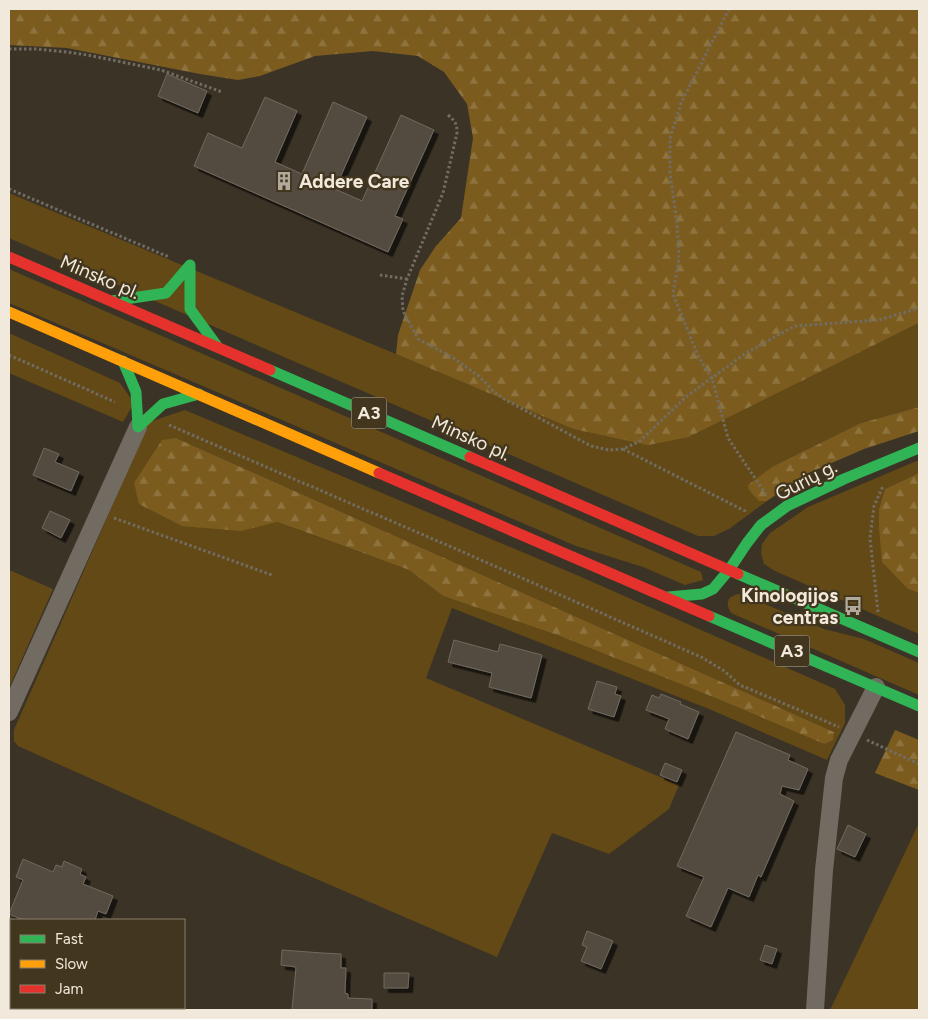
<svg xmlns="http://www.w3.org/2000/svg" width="928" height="1019" font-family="Figtree,sans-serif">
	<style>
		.grass { fill: #634916; fill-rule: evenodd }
		.forest { fill: url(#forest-firs) }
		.building { fill: #524c41; stroke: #70695f; filter: url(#shadow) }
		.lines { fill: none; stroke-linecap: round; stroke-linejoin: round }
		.path { stroke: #726d64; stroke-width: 3; stroke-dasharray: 2.5 2.5; stroke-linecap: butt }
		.street { stroke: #716b62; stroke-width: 18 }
		.fast { stroke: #30b455; stroke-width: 11 }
		.slow { stroke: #ff9f0a; stroke-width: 11 }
		.jam { stroke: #e5322d; stroke-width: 11 }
		.labels { text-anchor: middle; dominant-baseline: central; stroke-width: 4.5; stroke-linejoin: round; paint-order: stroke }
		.shield { fill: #43361e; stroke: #bdb3a2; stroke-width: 1 }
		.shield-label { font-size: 18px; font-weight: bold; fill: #f1e9db }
		.poi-label { font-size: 19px; font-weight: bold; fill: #f1e9db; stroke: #43361e; text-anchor: start }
		.street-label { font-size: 19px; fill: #f1e9db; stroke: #43361e }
	</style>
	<defs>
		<pattern id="forest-firs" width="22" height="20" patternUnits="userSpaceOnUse" patternTransform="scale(1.25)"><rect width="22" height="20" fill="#7b5c1e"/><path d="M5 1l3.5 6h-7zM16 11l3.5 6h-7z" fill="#8e733e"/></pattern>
		<filter id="shadow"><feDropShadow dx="4.5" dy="4.5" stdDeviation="0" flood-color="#0009"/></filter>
	</defs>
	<rect width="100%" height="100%" fill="#3b3326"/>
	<!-- grass -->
	<g class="grass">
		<polygon points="9,193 396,354 573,429 602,435 689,437 919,323 919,407 861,423 759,500 767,501 729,529 714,536 698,536 9,238"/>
		<polygon points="9,269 701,572 703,580 685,585 643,567 576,546 9,303"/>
		<polygon points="9,333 120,383 134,403 123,422 9,373"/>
		<path d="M 185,410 L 579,576 L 835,689 L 845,705 L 845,723 L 827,760 L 709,709 L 452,608 L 426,678 L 679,785 L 669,809 L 609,854 L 552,833 L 497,957 L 277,862 L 18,746 L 14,741 L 14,730 L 149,422 ZM 176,438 L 834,732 L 824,744 L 713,697 L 557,635 L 443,596 L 409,570 L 277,522 Z"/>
		<polygon points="919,460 919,473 885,489 879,509 908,589 919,593 919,634 775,571 764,564 761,553 762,544 770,533 808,507"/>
		<polygon points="9,570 53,589 9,688"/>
		<path d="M 738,594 L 746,596 L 824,629 L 864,639 L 919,663 L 919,695 L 731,613 C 725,603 727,597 738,594 Z"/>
		<polygon points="919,823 919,1010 830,1010"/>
	</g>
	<!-- forest -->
	<g class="forest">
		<polygon points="9,9 919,9 919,323 689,437 648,445 573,429 396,354 398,335 420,270 436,246 461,218 473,138 467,104 444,72 418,56 373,51 315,56 260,76 238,80 200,74 67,48 9,45"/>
		<polygon points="919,407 919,431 864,449 804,475 767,501 759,501 749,490 748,485 772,467 861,423"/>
		<polygon points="176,438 834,732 833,740 824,744 713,697 557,635 443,596 409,570 319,537 277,522 241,531 182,526 139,504 134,483 162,440"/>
		<polygon points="919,473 919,593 908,589 882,562 879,527 879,509 885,489"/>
		<polygon points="895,730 919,740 919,790 875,773"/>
	</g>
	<!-- building -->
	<g class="building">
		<polygon points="167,74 207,91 198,113 158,96"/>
		<polygon points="265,97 297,111 275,162 302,174 333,102 367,117 335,189 362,201 401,115 434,130 395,216 403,219 388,252 194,166 208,133 242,148"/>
		<polygon points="44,448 59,454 55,462 79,472 71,491 33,475"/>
		<polygon points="50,511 70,520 61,538 42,528"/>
		<polygon points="454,640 498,652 500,644 542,655 531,698 489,687 492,673 448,662"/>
		<polygon points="597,681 617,687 615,694 621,696 614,717 588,709"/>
		<polygon points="661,694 681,702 680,704 699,712 688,739 665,729 669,719 646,710 652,695 659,698"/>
		<polygon points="736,732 790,755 788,760 808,769 799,790 782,786 780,794 794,801 761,877 758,875 749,897 728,888 711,927 686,916 704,877 677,866"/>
		<polygon points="665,763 682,770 677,782 660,775"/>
		<polygon points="848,825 866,834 855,857 837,849"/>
		<polygon points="23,859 53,872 56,865 62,867 64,861 82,869 80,874 86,877 83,884 113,896 106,914 98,911 95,920 23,920 9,914 23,880 16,877"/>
		<polygon points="587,931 613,941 601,969 581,961 587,947 582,945"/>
		<polygon points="765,945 777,949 772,964 760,960"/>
		<polygon points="282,950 322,953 341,954 341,968 346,968 345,993 348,994 348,998 372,999 372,1010 292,1010 296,967 281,965"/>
		<polygon points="384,973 409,973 408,988 384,988"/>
	</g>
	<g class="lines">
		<!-- path -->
		<g class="path">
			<polyline points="729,9 681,103 670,139 670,173 677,223 679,258 673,294 699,358 712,378 728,438 767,496"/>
			<polyline points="9,49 36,49 67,52 87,55 161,70 222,92"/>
			<path d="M 448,115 C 456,122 457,124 457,133 L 443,193 L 407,279 L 402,296 L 403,311 L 418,339 L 455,359 L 480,377 L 493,391 L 504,399 L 591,446 L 609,450 L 623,449 L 640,441 L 687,396 L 746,353 L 795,326 L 879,320 L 919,308"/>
			<polyline points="9,189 169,257"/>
			<polyline points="380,275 407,279"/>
			<polyline points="9,355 115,402"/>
			<polyline points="169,425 456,549 701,657 723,670 740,685 839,727"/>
			<polyline points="623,449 745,511 746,513"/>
			<polyline points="114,518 272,575"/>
			<polyline points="878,612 870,538 874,506 883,486"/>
			<polyline points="867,740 919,764"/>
		</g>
		<!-- street -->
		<g class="street">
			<polyline points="9,712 138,427"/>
			<polyline points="815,1010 824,870 834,778 839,760 876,687"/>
		</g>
		<!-- fast -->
		<g class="fast">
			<polyline points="112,301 166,293 190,265 190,309 217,346"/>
			<polyline points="123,361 136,392 138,427 163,404 199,394"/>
			<polyline points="270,370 470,457"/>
			<polyline points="729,570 747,543 761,525 787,506 844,479 919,448"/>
			<polyline points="738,574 919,652"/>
			<polyline points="668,597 702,594 713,589 729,570"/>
			<polyline points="709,616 919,706"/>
		</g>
		<!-- slow -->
		<polyline class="slow" points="9,312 379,473"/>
		<!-- jam -->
		<g class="jam">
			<polyline points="9,257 270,370"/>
			<polyline points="470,457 738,574"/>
			<polyline points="379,473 709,616"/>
		</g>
	</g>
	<!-- icons -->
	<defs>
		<g id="building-bare" transform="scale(1.5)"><path d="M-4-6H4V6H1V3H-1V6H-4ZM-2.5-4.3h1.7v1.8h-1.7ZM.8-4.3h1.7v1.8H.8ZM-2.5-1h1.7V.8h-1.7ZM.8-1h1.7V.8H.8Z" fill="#b1a99c" stroke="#43361e" stroke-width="2.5" paint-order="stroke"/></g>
		<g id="bus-bare" transform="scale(1.5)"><path d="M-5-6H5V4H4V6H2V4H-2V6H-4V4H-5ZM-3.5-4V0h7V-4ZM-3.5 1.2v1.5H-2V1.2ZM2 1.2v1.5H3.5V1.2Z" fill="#b1a99c" stroke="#43361e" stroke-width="2.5" paint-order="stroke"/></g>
	</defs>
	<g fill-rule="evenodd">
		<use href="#building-bare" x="284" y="181"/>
		<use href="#bus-bare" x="853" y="606"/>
	</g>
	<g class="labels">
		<!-- shield labels -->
		<g class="shield">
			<rect x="351.5" y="397.5" width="35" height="31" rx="4"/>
			<rect x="774.5" y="635.5" width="35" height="31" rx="4"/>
		</g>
		<g class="shield-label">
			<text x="369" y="413">A3</text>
			<text x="792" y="651">A3</text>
		</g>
		<!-- poi labels -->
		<g class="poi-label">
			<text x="299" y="181">Addere Care</text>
			<text x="838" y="595" text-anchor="end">Kinologijos<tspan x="838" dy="22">centras</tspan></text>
		</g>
		<!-- street labels -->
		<g class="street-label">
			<text transform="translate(100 277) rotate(23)">Minsko pl.</text>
			<text transform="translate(471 438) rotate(24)">Minsko pl.</text>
			<text transform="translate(806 480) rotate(-27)">Gurių g.</text>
		</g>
	</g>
	<!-- border -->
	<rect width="928" height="1019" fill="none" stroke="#f1e9db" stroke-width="20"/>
	<!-- legend -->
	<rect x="10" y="919" width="175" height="90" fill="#43361e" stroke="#897e6a"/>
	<rect x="20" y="935" width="25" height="8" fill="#30b455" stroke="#897e6a"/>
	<text x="55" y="944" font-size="15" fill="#f1e9db">Fast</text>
	<rect x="20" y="960" width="25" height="8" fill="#ff9f0a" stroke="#897e6a"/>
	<text x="55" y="969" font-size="15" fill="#f1e9db">Slow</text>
	<rect x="20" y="985" width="25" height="8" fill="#e5322d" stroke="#897e6a"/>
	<text x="55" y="994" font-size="15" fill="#f1e9db">Jam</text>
</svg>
